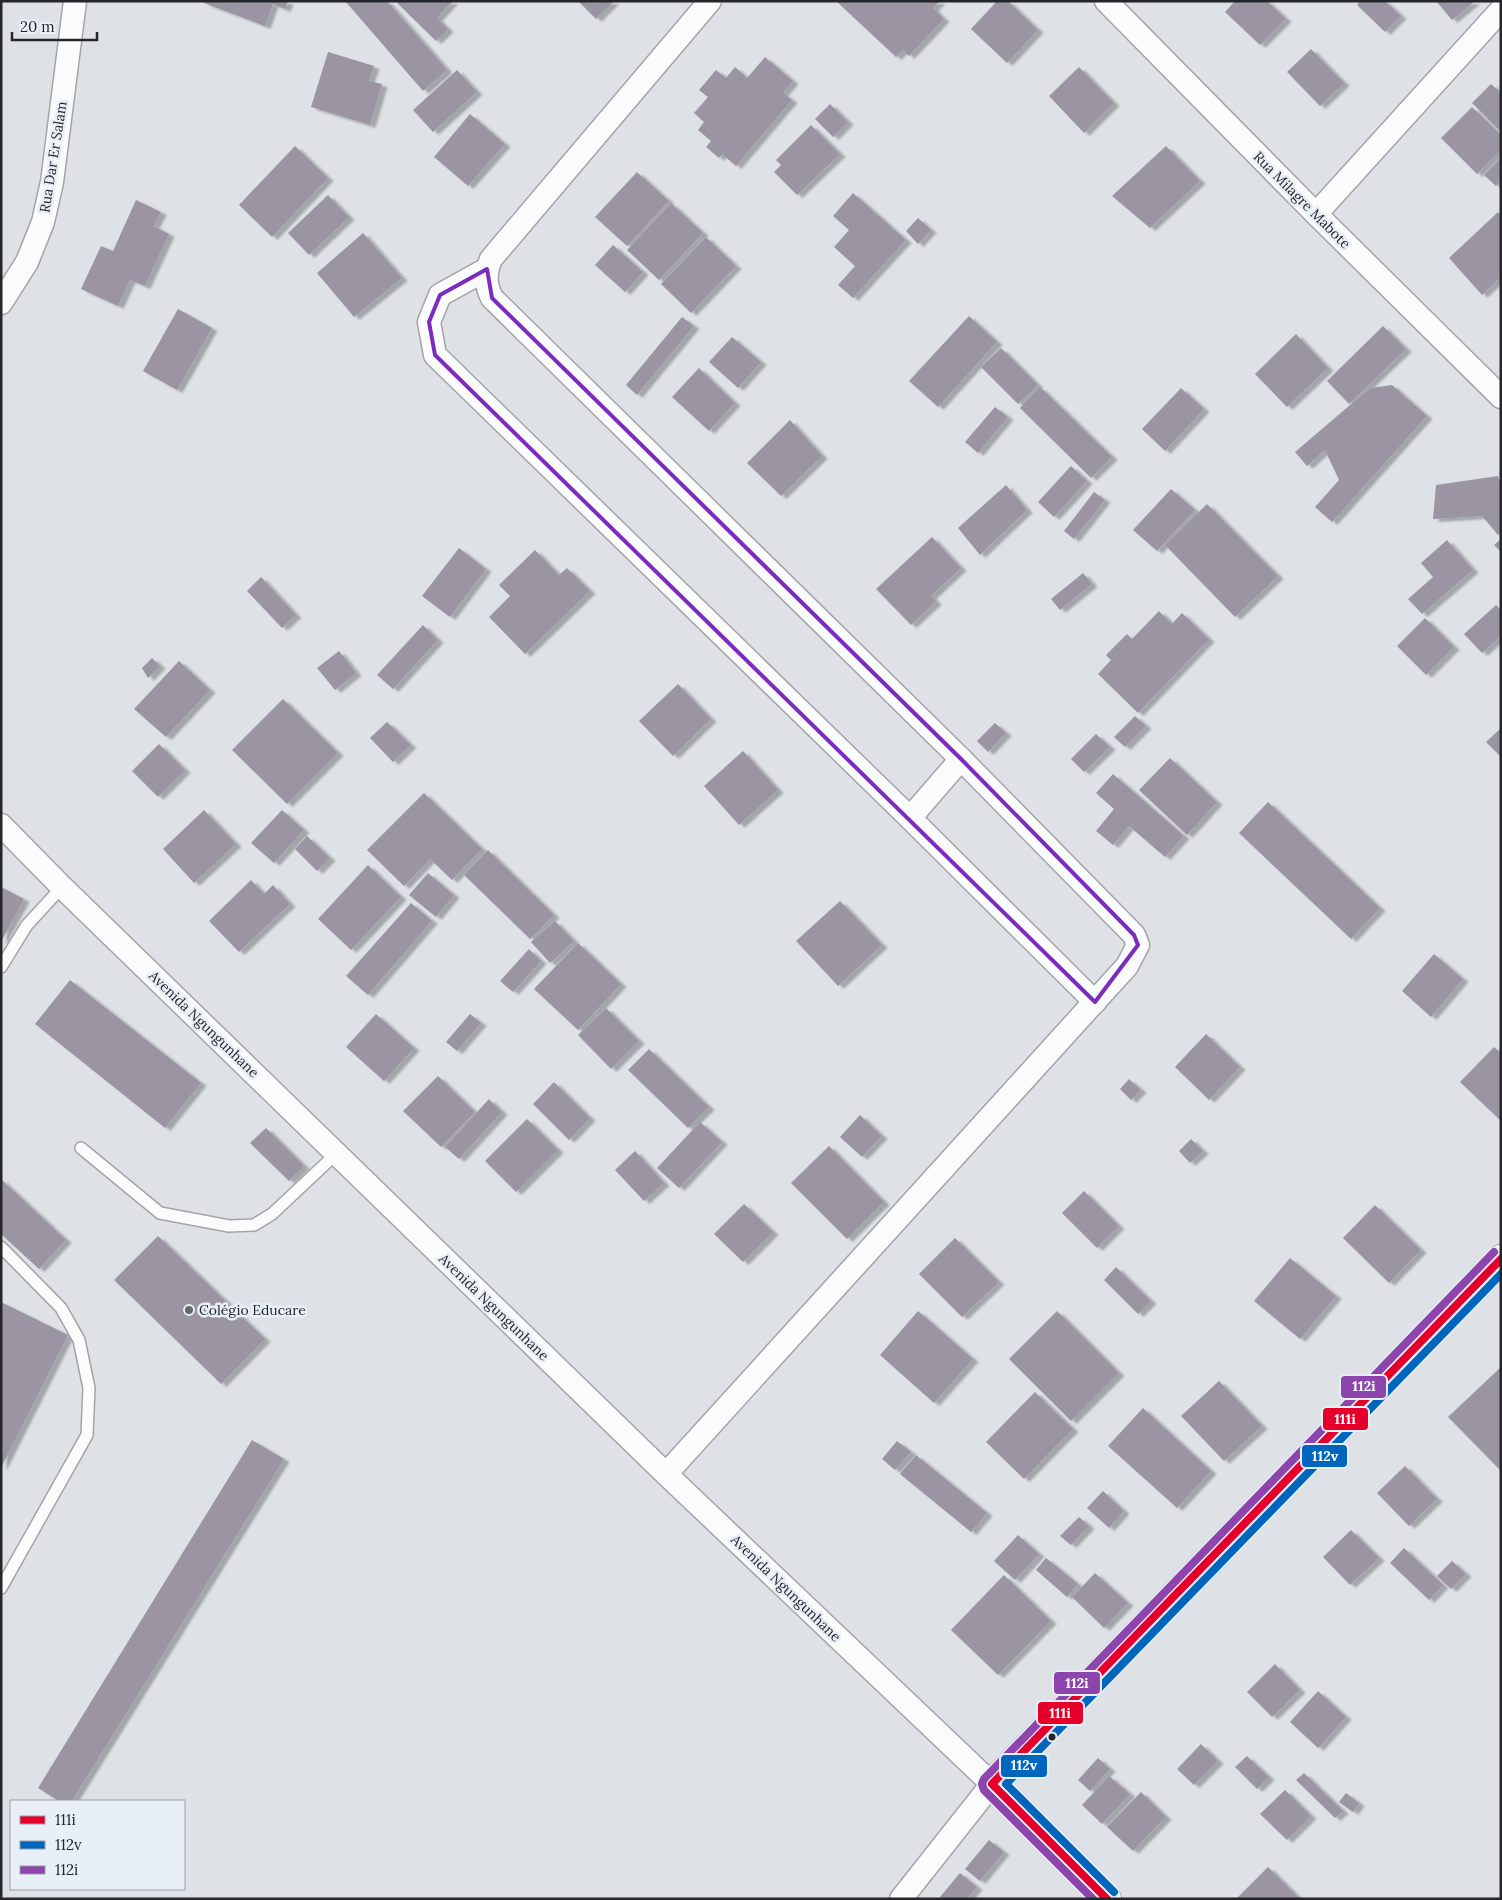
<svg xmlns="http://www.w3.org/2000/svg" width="1502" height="1900" font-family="Lora,serif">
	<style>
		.building { fill: #9b94a3; filter: url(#shadow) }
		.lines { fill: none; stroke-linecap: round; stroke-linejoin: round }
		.service-casing { stroke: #a2a4a7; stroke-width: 14 }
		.minor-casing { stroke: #a2a4a7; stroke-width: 25 }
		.tertiary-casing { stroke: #a2a4a7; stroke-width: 30 }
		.service { stroke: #fafbfb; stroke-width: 11 }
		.minor { stroke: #fafbfb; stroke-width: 22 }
		.tertiary { stroke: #fafbfb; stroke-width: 28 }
		.bus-1-casing { stroke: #e8eff6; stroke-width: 11 }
		.bus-2-casing { stroke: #e8eff6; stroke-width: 11 }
		.bus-3-casing { stroke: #e8eff6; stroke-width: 11 }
		.bus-1 { stroke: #e4002b; stroke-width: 8 }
		.bus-2 { stroke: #0065bd; stroke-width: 8 }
		.bus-3 { stroke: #8e44ad; stroke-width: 8 }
		.marked { fill: none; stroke: #7b2cbf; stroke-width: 4; stroke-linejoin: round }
		.poi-dot { fill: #65686b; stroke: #e8eff6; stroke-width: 2 }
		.bus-dot { fill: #242629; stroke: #e8eff6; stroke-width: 2 }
		.labels { text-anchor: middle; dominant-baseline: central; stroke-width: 5; stroke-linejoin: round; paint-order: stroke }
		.street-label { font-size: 14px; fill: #242629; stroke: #e8eff6 }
		.poi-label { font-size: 14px; fill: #242629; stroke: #e8eff6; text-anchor: start }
		.line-badge { stroke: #e8eff6; stroke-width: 2 }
		.badge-label { font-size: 14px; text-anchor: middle; font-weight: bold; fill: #fff }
	</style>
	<defs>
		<filter id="shadow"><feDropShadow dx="5.5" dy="3" stdDeviation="1" flood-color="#0004"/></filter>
	</defs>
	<rect width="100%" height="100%" fill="#dee2e6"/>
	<!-- building -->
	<g class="building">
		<polygon points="205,1 288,1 285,9 273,4 265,26 204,3"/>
		<polygon points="345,1 387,1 447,70 423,91"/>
		<polygon points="395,1 453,1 437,18 448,29 436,41"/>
		<polygon points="578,1 614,1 596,19"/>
		<polygon points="836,1 940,1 933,8 944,19 909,56 903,50 896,57"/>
		<polygon points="997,1 1008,1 1038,30 1007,63 971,29"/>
		<polygon points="1235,1 1267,1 1286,19 1260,45 1225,12"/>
		<polygon points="1360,1 1385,1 1401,16 1385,32 1357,5"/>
		<polygon points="1436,1 1475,1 1452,20"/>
		<polygon points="1311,49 1344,83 1320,106 1287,72"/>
		<polygon points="328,52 374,66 369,81 382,84 370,125 311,107"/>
		<polygon points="765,57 793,81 783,93 792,100 736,166 722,154 719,158 706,147 711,141 698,130 704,122 694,113 708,97 699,90 716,70 726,78 735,67 747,78"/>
		<polygon points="1079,67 1114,103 1084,133 1049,96"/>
		<polygon points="457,70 477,92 433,132 413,110"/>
		<polygon points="1491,84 1501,93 1501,132 1472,103"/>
		<polygon points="830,104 848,122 833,137 815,119"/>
		<polygon points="1472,107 1501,135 1501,150 1477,174 1441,138"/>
		<polygon points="470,114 505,144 468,186 434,157"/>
		<polygon points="811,125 840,154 797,195 774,172 781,165 776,160"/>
		<polygon points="295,146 328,178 272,237 239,205"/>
		<polygon points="1166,146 1200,181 1150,228 1112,196"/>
		<polygon points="1501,158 1501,180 1496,186 1484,175"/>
		<polygon points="637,172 669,201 627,246 595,217"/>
		<polygon points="853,193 906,240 853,298 838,285 855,266 834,247 849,230 833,216"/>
		<polygon points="328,195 349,217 309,255 288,233"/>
		<polygon points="136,200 161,212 154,226 169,234 145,286 130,280 118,306 81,289 101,246 113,251"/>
		<polygon points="671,203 703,233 659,280 627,250"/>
		<polygon points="1498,212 1501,215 1501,277 1482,295 1449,258"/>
		<polygon points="918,218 931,230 918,244 906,231"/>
		<polygon points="363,233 402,278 354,317 317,273"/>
		<polygon points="706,237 736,266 691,313 661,284"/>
		<polygon points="613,245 643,272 625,292 595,265"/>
		<polygon points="178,309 212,328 177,390 143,371"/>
		<polygon points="969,316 997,342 938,407 909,381"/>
		<polygon points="682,317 694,326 637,395 626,385"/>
		<polygon points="1383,326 1406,349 1349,404 1327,381"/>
		<polygon points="1296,334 1328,368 1287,407 1255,374"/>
		<polygon points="732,337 761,362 738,388 709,362"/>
		<polygon points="1001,348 1038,385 1018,404 981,367"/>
		<polygon points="699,368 735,403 709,431 672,397"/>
		<polygon points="1392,385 1427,416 1332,522 1315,507 1339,480 1325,450 1307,466 1295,452 1370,388"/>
		<polygon points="1040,387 1112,457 1091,478 1020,408"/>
		<polygon points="1181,388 1204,409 1165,451 1142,429"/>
		<polygon points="995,407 1008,417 978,453 965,442"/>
		<polygon points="790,420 822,456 781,496 747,463"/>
		<polygon points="1071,466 1087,481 1054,517 1038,502"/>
		<polygon points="1498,476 1501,487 1501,533 1498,535 1482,516 1433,519 1436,485"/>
		<polygon points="1006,485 1027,510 980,555 958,528"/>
		<polygon points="1171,489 1195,510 1157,551 1133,530"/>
		<polygon points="1094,492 1105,500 1074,539 1064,531"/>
		<polygon points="1207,504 1278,576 1235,617 1165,545"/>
		<polygon points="932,537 961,568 931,596 936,602 911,625 876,589"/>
		<polygon points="1501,539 1501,552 1494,545"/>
		<polygon points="1447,540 1473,570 1422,614 1408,599 1433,577 1421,563"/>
		<polygon points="459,548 486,569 450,617 422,596"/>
		<polygon points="535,550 559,575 567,568 590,591 525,654 489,617 510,596 499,585"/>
		<polygon points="1083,573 1092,584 1060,610 1051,599"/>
		<polygon points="261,577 296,615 282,628 247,591"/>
		<polygon points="1496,605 1501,610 1501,636 1482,653 1464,634"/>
		<polygon points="1159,611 1172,624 1182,613 1209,639 1138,713 1098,674 1111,660 1106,655 1127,634 1132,639"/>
		<polygon points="1425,618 1454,647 1426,675 1397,646"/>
		<polygon points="423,625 438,640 393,689 377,675"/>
		<polygon points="339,651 356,673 335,690 317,668"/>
		<polygon points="152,658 160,666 148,678 142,668"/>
		<polygon points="179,661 210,690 166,737 134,709"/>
		<polygon points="678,684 711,719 673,756 639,721"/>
		<polygon points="283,699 338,753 287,804 232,750"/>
		<polygon points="1135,716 1146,726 1125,747 1114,737"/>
		<polygon points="387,722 411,745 393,762 370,738"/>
		<polygon points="995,723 1006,733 988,752 977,741"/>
		<polygon points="1501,728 1501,757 1486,742"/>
		<polygon points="1096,734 1110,747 1084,772 1071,759"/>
		<polygon points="159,744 185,770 158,797 132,771"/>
		<polygon points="743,751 778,790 739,825 704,786"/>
		<polygon points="1170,758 1217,802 1187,835 1139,790"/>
		<polygon points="1113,774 1184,836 1165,857 1129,826 1113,845 1096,831 1114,809 1096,793"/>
		<polygon points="424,793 482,849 452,880 430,859 404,886 367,850"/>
		<polygon points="1268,802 1380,908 1351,939 1239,833"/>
		<polygon points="204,810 236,844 194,883 163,849"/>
		<polygon points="282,810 304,830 274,863 251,843"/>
		<polygon points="307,836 330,858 317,871 295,849"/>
		<polygon points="488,850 554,915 530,939 464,875"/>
		<polygon points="368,865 401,897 351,950 318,919"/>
		<polygon points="428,873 454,895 436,917 409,895"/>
		<polygon points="251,880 264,894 273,885 290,904 239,952 209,921"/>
		<polygon points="1,887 24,899 1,942"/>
		<polygon points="840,901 882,945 838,986 796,941"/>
		<polygon points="411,903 432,921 368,995 346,976"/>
		<polygon points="555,921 574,941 550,963 531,942"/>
		<polygon points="578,943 621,984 578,1030 534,989"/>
		<polygon points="529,949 541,961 513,992 500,981"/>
		<polygon points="1434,954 1463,979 1431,1017 1402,991"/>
		<polygon points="70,980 201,1083 165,1128 35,1024"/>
		<polygon points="606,1008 639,1041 611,1069 578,1035"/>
		<polygon points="376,1014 414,1048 384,1081 346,1047"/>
		<polygon points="470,1014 481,1023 457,1051 446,1042"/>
		<polygon points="1206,1034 1240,1067 1209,1100 1175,1067"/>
		<polygon points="1494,1047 1501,1053 1501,1121 1460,1082"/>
		<polygon points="649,1049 709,1107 688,1128 628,1070"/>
		<polygon points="438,1076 475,1112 441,1147 403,1111"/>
		<polygon points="1129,1079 1141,1090 1131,1100 1120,1089"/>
		<polygon points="554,1082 590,1118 569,1140 533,1104"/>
		<polygon points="489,1099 502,1112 459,1159 445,1147"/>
		<polygon points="860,1115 882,1136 862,1157 840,1137"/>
		<polygon points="527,1119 558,1150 516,1192 485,1161"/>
		<polygon points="700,1122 722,1142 679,1188 657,1168"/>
		<polygon points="266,1128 304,1166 289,1181 250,1143"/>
		<polygon points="1191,1139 1203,1151 1190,1163 1179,1151"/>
		<polygon points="829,1146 884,1202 847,1239 791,1183"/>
		<polygon points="635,1151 664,1183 644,1201 615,1170"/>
		<polygon points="1,1179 66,1240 39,1269 1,1234"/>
		<polygon points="1084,1191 1119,1226 1097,1248 1062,1213"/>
		<polygon points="744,1204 773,1232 743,1262 714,1234"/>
		<polygon points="1375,1205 1421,1250 1389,1283 1343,1238"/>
		<polygon points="158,1236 265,1339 221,1384 114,1280"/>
		<polygon points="955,1238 999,1282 962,1317 919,1274"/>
		<polygon points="1290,1258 1336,1296 1300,1339 1254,1301"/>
		<polygon points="1116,1267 1151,1301 1138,1314 1104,1280"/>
		<polygon points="1,1302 68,1335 1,1468"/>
		<polygon points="918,1311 973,1359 934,1403 880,1355"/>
		<polygon points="1057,1311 1119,1373 1071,1421 1009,1359"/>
		<polygon points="1501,1367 1501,1471 1448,1417"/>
		<polygon points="1219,1381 1262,1426 1224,1461 1181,1416"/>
		<polygon points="1035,1392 1073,1429 1024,1479 986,1442"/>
		<polygon points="1143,1408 1211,1471 1177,1508 1108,1446"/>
		<polygon points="252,1440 284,1459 72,1801 59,1801 38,1788"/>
		<polygon points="897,1441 911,1452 895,1470 882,1459"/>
		<polygon points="916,1455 987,1513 971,1532 900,1474"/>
		<polygon points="1405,1466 1437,1499 1409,1526 1377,1493"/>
		<polygon points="1103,1491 1124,1511 1109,1528 1087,1508"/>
		<polygon points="1079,1517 1089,1526 1071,1545 1060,1536"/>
		<polygon points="1351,1530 1379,1558 1350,1585 1323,1557"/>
		<polygon points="1018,1535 1039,1554 1015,1580 994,1561"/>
		<polygon points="1404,1548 1443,1585 1429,1600 1390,1563"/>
		<polygon points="1046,1558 1078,1584 1067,1597 1036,1570"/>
		<polygon points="1452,1561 1466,1574 1451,1589 1437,1576"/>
		<polygon points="1095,1573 1128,1603 1104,1628 1072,1597"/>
		<polygon points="1004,1575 1051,1621 998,1675 951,1630"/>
		<polygon points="1275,1664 1300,1690 1272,1717 1247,1692"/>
		<polygon points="1318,1691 1346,1717 1318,1748 1290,1722"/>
		<polygon points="1201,1744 1218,1761 1194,1785 1177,1769"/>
		<polygon points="1247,1756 1269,1777 1257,1789 1235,1767"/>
		<polygon points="1098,1758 1110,1769 1090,1791 1078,1780"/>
		<polygon points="1304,1773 1343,1811 1335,1818 1296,1780"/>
		<polygon points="1109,1776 1130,1794 1102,1824 1082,1805"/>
		<polygon points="1285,1790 1311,1816 1287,1840 1260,1814"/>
		<polygon points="1141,1792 1166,1817 1133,1851 1107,1827"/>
		<polygon points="1346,1793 1359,1803 1353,1812 1339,1802"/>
		<polygon points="989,1840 1004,1852 980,1881 965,1869"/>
		<polygon points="1268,1867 1300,1899 1236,1899"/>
		<polygon points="960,1873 977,1887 967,1899 942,1899 940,1897"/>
	</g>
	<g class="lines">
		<!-- service casing -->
		<g class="service-casing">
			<g id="service">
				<polyline points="1,967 27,925 62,887"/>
				<polyline points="81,1148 160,1213 229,1226 254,1225 272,1214 337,1153"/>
				<polyline points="1,1247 61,1308 79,1340 89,1388 87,1435 1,1588"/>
			</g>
		</g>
		<!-- minor casing -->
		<g class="minor-casing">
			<g id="minor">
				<polyline points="1106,1 1316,214 1501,397"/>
				<polyline points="1316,214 1501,10"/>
				<polyline points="487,269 440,295 429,322 435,355 910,818 1095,1002"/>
				<polyline points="1,303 27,262 43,222 52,182 75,1"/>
				<polyline points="910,818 961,759"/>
				<polyline points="1,825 62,887 666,1474 992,1784 901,1899"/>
				<path d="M 666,1474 L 1127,966 L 1138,945 L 1134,935 L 961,759 L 492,298 C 485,284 485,274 491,259 L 710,1"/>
			</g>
		</g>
		<!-- tertiary casing -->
		<g class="tertiary-casing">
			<polyline id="tertiary" points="1107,1899 992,1784 1501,1259"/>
		</g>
		<!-- service -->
		<use href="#service" class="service"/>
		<!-- minor -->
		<use href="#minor" class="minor"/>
		<!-- tertiary -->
		<use href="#tertiary" class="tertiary"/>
		<!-- bus-1 casing -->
		<g class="bus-1-casing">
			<polyline id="bus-1" points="1107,1899 992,1784 1501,1259"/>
		</g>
		<!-- bus-2 casing -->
		<g class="bus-2-casing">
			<polyline id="bus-2" points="1114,1892 1006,1784 1501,1274"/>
		</g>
		<!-- bus-3 casing -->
		<g class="bus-3-casing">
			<polyline id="bus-3" points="1093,1899 984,1790 982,1784 984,1779 1494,1252"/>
		</g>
		<!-- bus-1 -->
		<use href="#bus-1" class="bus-1"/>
		<!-- bus-2 -->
		<use href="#bus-2" class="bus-2"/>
		<!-- bus-3 -->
		<use href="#bus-3" class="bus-3"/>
	</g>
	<!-- marked area -->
	<path class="marked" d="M 487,269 L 492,298 L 961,759 L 1134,935 L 1138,945 L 1095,1002 L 435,355 L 429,322 L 440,295 Z"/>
	<!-- markers -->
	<circle class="poi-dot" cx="189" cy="1310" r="5"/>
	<circle class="bus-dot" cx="1052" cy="1737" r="4.5"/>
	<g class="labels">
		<!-- street labels -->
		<g class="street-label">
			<text transform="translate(53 157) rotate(-81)">Rua Dar Er Salam</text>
			<text transform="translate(1302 200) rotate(45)">Rua Milagre Mabote</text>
			<text transform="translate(204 1024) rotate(44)">Avenida Ngungunhane</text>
			<text transform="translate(494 1307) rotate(44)">Avenida Ngungunhane</text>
			<text transform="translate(786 1588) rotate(44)">Avenida Ngungunhane</text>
		</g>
		<!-- poi labels -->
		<g class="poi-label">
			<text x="199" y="1310">Colégio Educare</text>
		</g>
	</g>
	<g class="line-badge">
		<rect x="1340" y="1375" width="47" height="24" rx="5" fill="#8e44ad"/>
		<rect x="1322" y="1407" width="47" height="24" rx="5" fill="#e4002b"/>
		<rect x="1301" y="1444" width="47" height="24" rx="5" fill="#0065bd"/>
		<rect x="1053" y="1671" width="48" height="24" rx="5" fill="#8e44ad"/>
		<rect x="1037" y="1701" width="47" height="24" rx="5" fill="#e4002b"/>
		<rect x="1000" y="1754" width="48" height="24" rx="5" fill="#0065bd"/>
	</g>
	<g class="badge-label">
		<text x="1364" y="1391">112i</text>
		<text x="1345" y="1424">111i</text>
		<text x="1325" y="1461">112v</text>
		<text x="1077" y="1688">112i</text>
		<text x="1060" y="1718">111i</text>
		<text x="1024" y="1770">112v</text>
	</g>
	<!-- border -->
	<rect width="1502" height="1900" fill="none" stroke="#242629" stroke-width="5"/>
	<!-- legend -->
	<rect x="10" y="1800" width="175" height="90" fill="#e8eff6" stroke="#9a9fa4"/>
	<rect x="20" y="1816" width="25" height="8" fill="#e4002b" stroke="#9a9fa4"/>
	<text x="55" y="1825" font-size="15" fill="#242629">111i</text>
	<rect x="20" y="1841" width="25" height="8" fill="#0065bd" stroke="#9a9fa4"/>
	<text x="55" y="1850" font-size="15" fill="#242629">112v</text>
	<rect x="20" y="1866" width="25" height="8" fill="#8e44ad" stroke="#9a9fa4"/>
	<text x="55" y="1875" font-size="15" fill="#242629">112i</text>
	<!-- scale -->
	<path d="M12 32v8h85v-8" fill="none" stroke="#242629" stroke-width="2.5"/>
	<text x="20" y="32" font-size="15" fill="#242629" stroke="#e8eff6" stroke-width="4" paint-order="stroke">20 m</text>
</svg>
